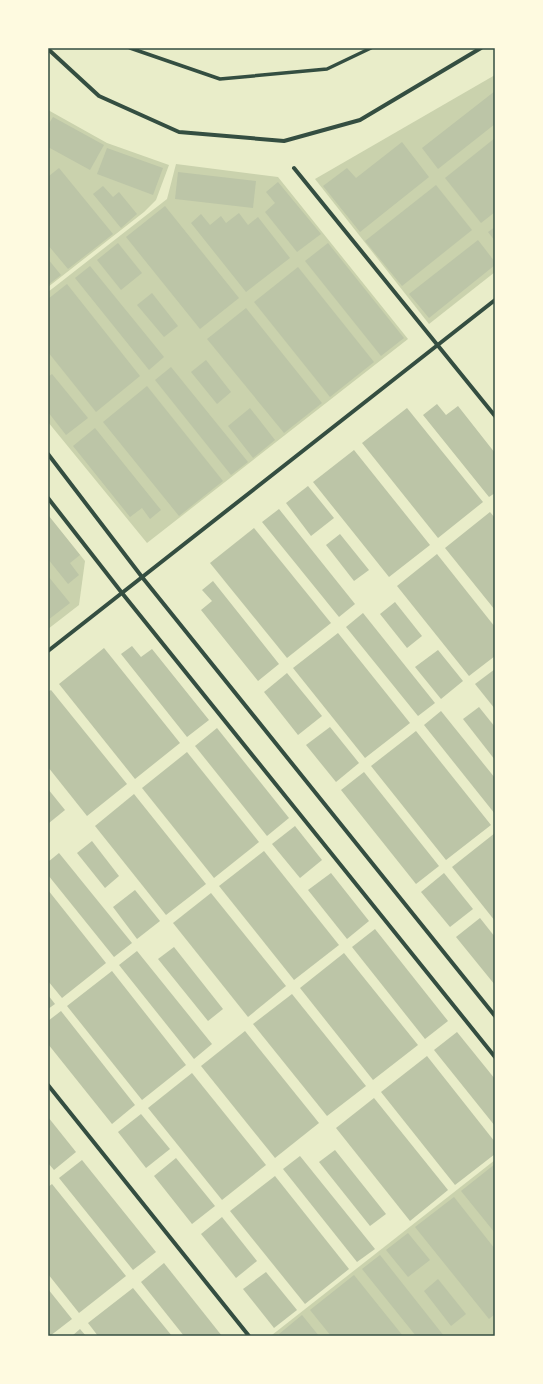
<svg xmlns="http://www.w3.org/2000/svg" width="543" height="1384" font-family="'Noto Sans',sans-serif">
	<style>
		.green { fill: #cad2ad }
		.building { fill: #bcc5a7 }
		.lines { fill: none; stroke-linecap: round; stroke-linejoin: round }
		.pedestrian { stroke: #344e41; stroke-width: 3.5 }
		.minor { stroke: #344e41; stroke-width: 4 }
		.neatline { fill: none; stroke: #344e41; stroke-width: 1.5 }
	</style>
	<rect width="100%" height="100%" fill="#e9edc9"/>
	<!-- green -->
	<g class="green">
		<polygon points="495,75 495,272 429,324 315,179"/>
		<polygon points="48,110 107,143 169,165 156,200 144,212 48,287"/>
		<polygon points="176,164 278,177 408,339 147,543 48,422 48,292 167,199"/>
		<polygon points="48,515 85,561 79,605 48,629"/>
		<polygon points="495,1160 495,1336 272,1335"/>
	</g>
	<!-- building -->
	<g class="building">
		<polygon points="495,91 495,124 438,169 422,148"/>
		<polygon points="53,117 104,145 90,170 48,147 48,125"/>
		<polygon points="495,138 495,212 481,223 445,178"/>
		<polygon points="402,142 429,177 360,232 323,186 347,168 356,178"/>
		<polygon points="107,148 163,168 153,195 97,174"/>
		<polygon points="59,168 113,234 68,269 48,245 48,174 49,176"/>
		<polygon points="178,172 256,181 253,208 175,199"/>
		<polygon points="278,182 321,234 297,252 265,212 275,203 266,192"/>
		<polygon points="436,185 472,230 402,286 365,241"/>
		<polygon points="103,186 113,197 119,192 137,214 121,228 93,194"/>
		<polygon points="165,206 239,298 200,329 126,237"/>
		<polygon points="239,213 248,225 258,217 290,258 246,292 191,223 201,214 210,225 221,216 226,223"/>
		<polygon points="495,227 495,241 488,232"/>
		<polygon points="478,240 495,262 495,265 429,318 409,294"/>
		<polygon points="118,243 142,273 121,290 97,260"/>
		<polygon points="328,243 404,338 381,356 305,261"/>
		<polygon points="48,259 61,275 48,285"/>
		<polygon points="90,266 164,357 149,370 75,278"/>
		<polygon points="298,267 374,362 330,397 254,302"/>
		<polygon points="67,284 140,376 96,412 48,352 48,299"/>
		<polygon points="152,293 178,326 164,337 137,305"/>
		<polygon points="246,308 322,403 284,433 207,339"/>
		<polygon points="206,360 231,392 217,404 191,372"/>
		<polygon points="171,367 248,462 231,475 155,380"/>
		<polygon points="52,374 88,418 66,435 48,412 48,377"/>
		<polygon points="147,386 223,481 179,516 103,422"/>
		<polygon points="437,404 446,415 458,406 495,453 495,493 489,497 423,415"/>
		<polygon points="250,408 275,440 253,458 228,426"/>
		<polygon points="407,408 483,502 438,538 362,443"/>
		<polygon points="95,428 161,510 150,519 142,508 130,517 73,446"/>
		<polygon points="354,450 430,545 389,577 313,482"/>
		<polygon points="308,486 334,518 311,536 286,503"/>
		<polygon points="279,509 355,604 339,617 262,522"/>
		<polygon points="490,512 495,518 495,610 445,548"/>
		<polygon points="48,515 80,555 70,563 79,575 68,584 48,559"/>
		<polygon points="254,528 331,623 287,658 210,563"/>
		<polygon points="340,534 369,570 354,581 326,545"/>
		<polygon points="437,554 495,627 495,656 469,676 397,586"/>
		<polygon points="48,576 70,603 48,620"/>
		<polygon points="213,581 279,664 258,681 201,610 212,601 202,590"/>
		<polygon points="395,602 422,636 407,648 380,614"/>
		<polygon points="363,613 435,703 418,716 346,627"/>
		<polygon points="338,633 410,723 365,758 293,668"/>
		<polygon points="132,646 141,657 152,649 209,720 187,737 121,654"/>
		<polygon points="104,648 180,743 135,779 59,684"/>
		<polygon points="438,650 463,681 441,699 415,667"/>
		<polygon points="495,669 495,709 475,684"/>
		<polygon points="287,673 322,716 298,735 264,692"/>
		<polygon points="51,690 127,784 87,816 48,767 48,692"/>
		<polygon points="479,707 495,727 495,760 463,719"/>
		<polygon points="441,711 495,778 495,814 424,725"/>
		<polygon points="330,727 359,763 336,782 306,745"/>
		<polygon points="217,728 289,818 267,836 195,746"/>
		<polygon points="416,731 491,825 446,860 371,766"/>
		<polygon points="187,752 259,842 214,878 142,788"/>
		<polygon points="364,772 439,866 416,884 341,790"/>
		<polygon points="48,789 65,810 49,823 48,821"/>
		<polygon points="134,794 206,884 166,915 95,826"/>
		<polygon points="295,826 322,860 300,878 272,844"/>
		<polygon points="495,833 495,921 452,867"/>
		<polygon points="92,841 119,876 105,888 77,853"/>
		<polygon points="264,851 339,945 294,980 219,886"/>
		<polygon points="59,853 132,943 114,957 48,875 48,862"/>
		<polygon points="331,873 369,921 347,939 308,890"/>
		<polygon points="444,873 473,909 450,927 421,892"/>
		<polygon points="48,890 106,963 62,998 48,981"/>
		<polygon points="135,890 160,921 137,939 113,907"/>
		<polygon points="211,893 286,986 248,1017 173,923"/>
		<polygon points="480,918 495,937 495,985 456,937"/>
		<polygon points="375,929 448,1021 425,1039 352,947"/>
		<polygon points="174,947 223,1009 208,1021 158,959"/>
		<polygon points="137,951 212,1044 194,1059 119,965"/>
		<polygon points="344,953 418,1045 373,1080 300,988"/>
		<polygon points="112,971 186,1065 142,1100 67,1006"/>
		<polygon points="292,994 366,1086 327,1116 253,1024"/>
		<polygon points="48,995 55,1004 48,1009"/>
		<polygon points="61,1011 135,1105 112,1124 48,1044 48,1021"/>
		<polygon points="245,1031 319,1123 275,1158 201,1066"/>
		<polygon points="457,1032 495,1079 495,1126 434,1050"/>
		<polygon points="427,1056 495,1142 495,1154 455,1185 381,1092"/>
		<polygon points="192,1073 266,1165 222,1200 148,1108"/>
		<polygon points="374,1098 448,1190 410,1221 336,1128"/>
		<polygon points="141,1114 170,1149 146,1168 118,1132"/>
		<polygon points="48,1117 76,1152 54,1170 48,1163"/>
		<polygon points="335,1150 386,1214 370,1226 319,1162"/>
		<polygon points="300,1156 375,1249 357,1262 283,1169"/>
		<polygon points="176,1158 215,1206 192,1224 154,1176"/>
		<polygon points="82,1160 156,1252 133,1270 59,1178"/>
		<polygon points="495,1164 495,1233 461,1191"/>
		<polygon points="275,1176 349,1269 305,1304 230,1211"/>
		<polygon points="52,1184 126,1276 79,1313 48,1274 48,1187"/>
		<polygon points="454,1197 495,1249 495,1314 489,1319 415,1227"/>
		<polygon points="222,1217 257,1261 236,1278 201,1234"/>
		<polygon points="408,1233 430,1260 408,1277 386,1250"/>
		<polygon points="380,1255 444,1336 416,1336 362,1269"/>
		<polygon points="164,1263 222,1336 184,1336 141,1282"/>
		<polygon points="266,1272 297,1310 274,1328 243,1289"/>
		<polygon points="354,1275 403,1336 331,1336 310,1310"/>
		<polygon points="438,1279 466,1314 451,1326 424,1291"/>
		<polygon points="133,1288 172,1336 98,1336 88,1323"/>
		<polygon points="48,1289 72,1319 50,1336 48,1336"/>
		<polygon points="302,1315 319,1336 281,1336 279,1334"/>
		<polygon points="80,1329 86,1336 72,1336"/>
	</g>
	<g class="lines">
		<!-- pedestrian -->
		<polyline class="pedestrian" points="130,48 220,79 327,69 371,48"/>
		<!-- minor -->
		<g class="minor">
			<polyline points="48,49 99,96 179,132 284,141 360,120 481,48"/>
			<polyline points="294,168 495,416"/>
			<polyline points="48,454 142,577 495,1016"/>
			<polyline points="48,498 122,593 495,1057"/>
			<polyline points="48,651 495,300"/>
			<polyline points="48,1085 249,1336"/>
		</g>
	</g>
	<!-- border -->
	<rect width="543" height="1384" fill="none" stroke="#fefae0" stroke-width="98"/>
	<rect x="49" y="49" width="445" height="1286" class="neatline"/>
</svg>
